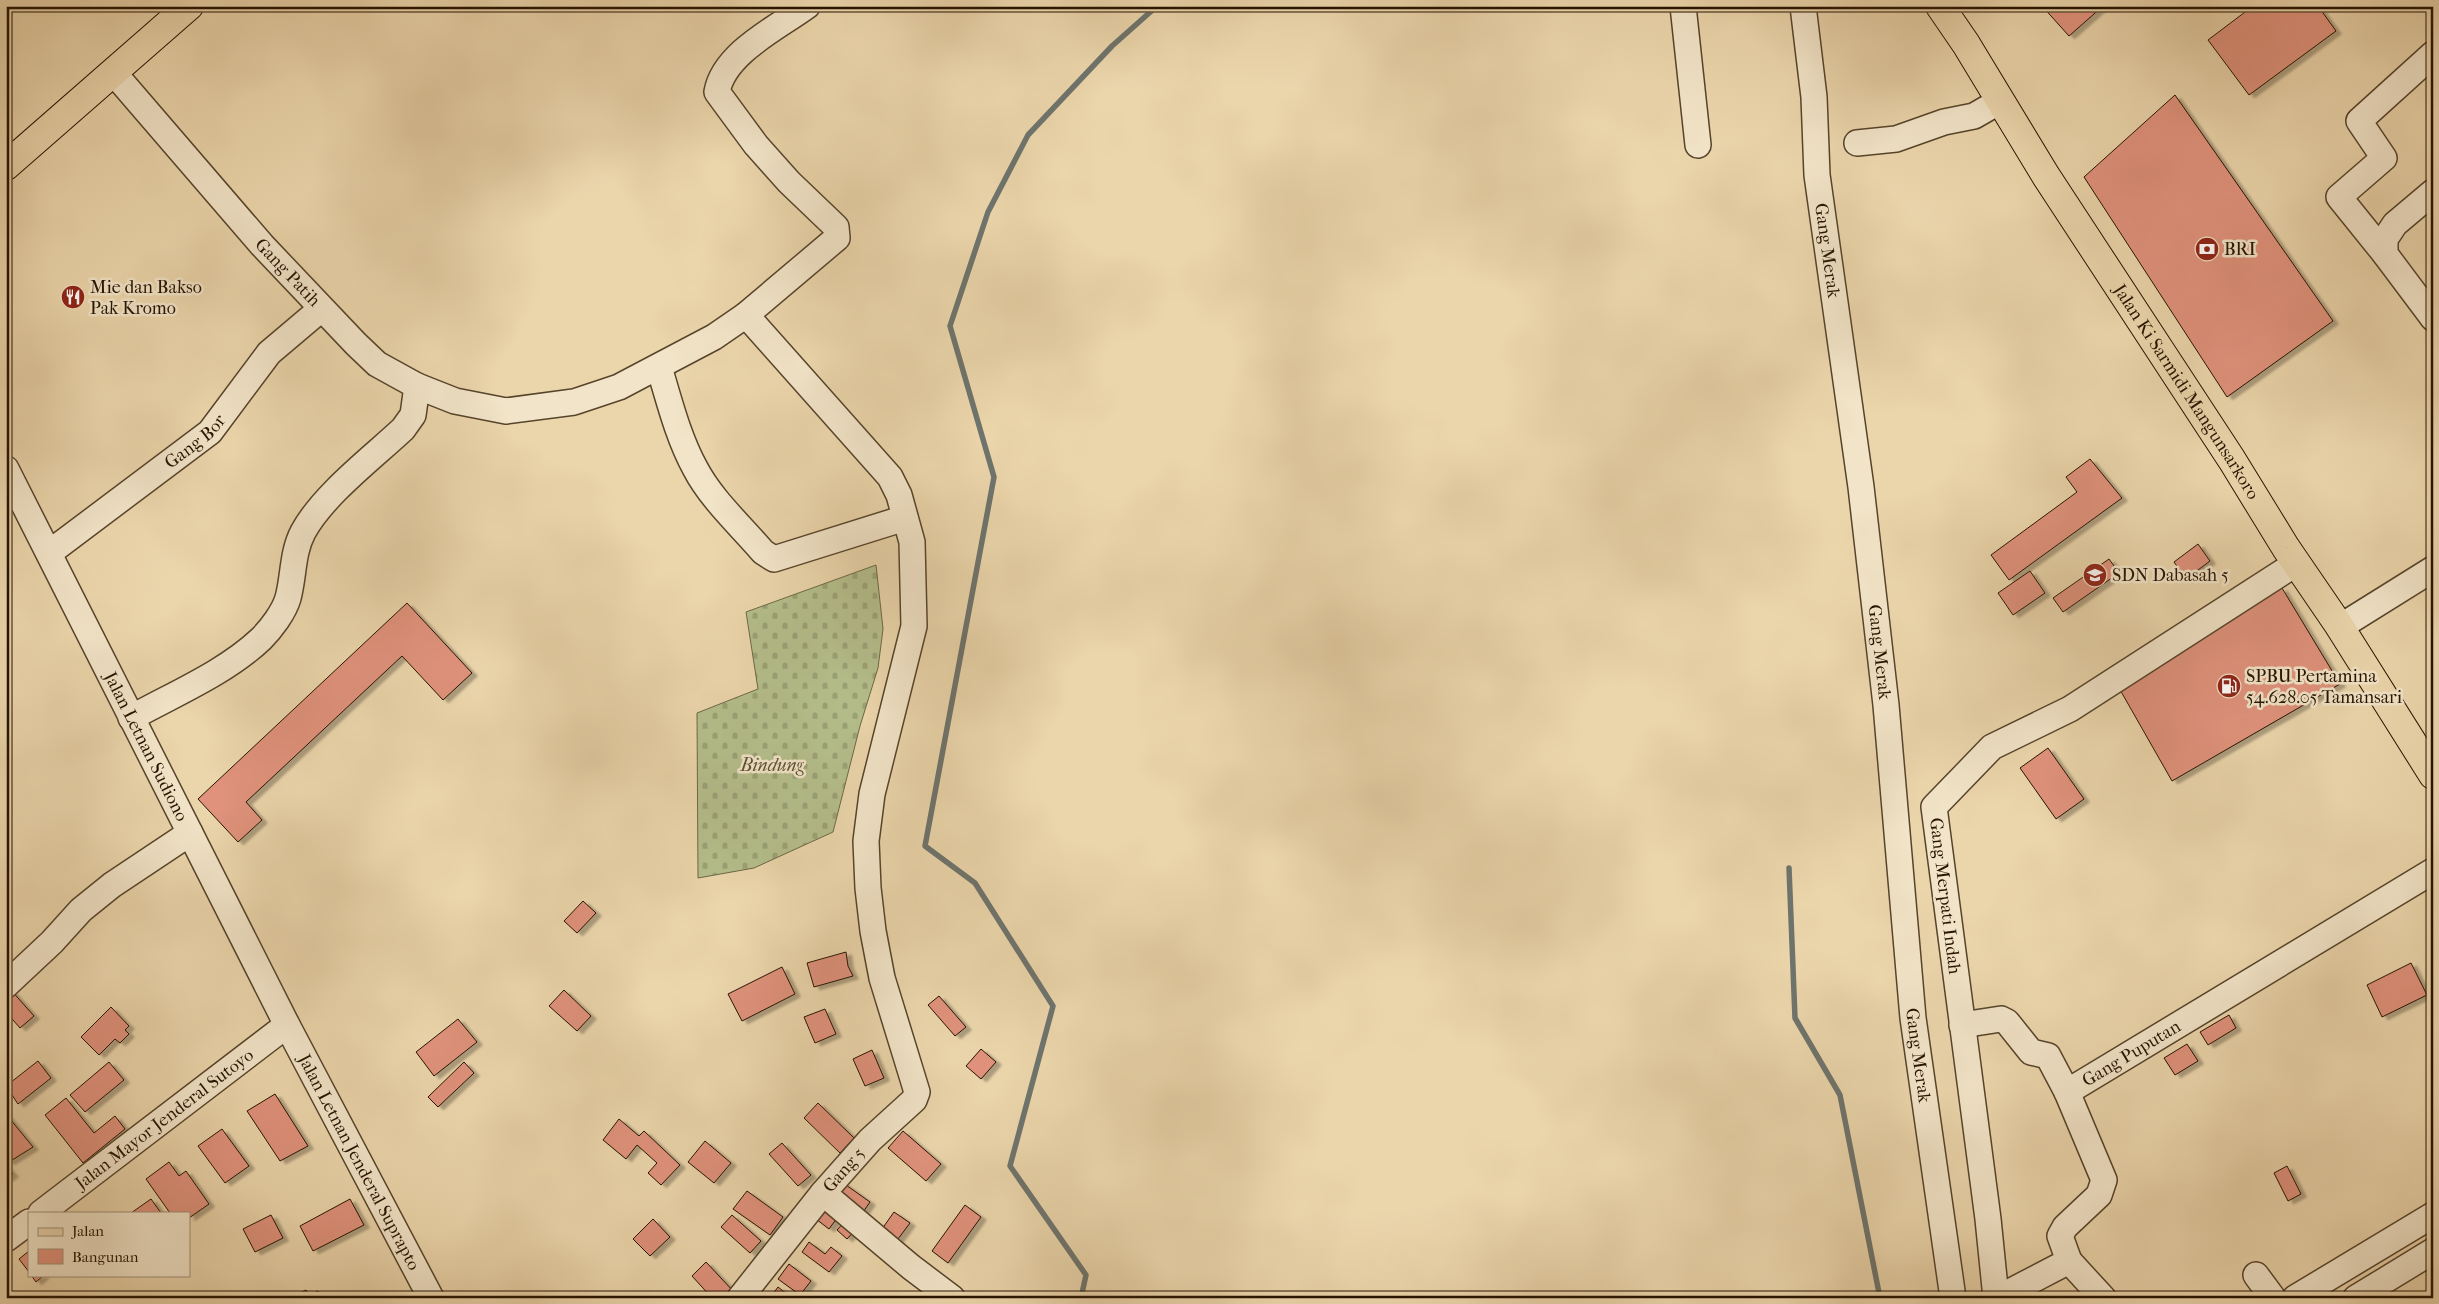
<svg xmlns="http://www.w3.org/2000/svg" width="2439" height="1304" font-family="'IM FELL French Canon',serif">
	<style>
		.cemetery { fill: url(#cemetery-stones); stroke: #6c6846 }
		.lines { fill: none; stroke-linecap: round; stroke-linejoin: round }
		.stream { stroke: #6e746d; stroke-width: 5.5 }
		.building { fill: #e0927b; stroke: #251300; filter: url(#shadow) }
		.minor-casing { stroke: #56442b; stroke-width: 28 }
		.major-casing { stroke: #251300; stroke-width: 30 }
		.minor { stroke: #f2e4c8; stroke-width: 25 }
		.major { stroke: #ebd5ab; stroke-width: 28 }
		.labels { text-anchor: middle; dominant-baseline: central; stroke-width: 5; stroke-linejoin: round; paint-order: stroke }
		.poi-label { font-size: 18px; fill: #251300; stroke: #f2e4c8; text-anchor: start }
		.street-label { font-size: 18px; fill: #251300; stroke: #f2e4c8 }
		.park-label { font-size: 18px; font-style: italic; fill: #574f31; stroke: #f2e4c8 }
	</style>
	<defs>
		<pattern id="cemetery-stones" width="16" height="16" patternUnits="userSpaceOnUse" patternTransform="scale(1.25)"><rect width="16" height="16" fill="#b4be8b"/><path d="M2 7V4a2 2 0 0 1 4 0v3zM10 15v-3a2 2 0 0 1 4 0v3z" fill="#9ba276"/></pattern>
		<filter id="shadow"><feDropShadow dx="5.5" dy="3" stdDeviation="1" flood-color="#0004"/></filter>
	</defs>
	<rect width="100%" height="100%" fill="#ebd5ab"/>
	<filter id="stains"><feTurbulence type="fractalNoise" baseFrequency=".004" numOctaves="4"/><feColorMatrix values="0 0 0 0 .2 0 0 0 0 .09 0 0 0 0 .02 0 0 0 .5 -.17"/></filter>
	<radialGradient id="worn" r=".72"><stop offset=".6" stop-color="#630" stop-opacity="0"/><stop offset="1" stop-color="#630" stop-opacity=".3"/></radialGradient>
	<!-- cemetery -->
	<polygon class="cemetery" points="876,565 883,629 878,668 860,726 833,832 754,868 698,878 697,713 758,689 746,612"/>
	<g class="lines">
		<!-- stream -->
		<g class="stream">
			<polyline points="1789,868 1795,1018 1840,1095 1880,1298"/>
			<polyline points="1081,1298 1086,1275 1010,1166 1053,1006 975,883 925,846 994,477 950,326 988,212 1028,135 1112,46 1157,6"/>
		</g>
	</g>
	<!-- building -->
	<g class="building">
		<polygon points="2042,6 2103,6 2069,36"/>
		<polygon points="2253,6 2318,6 2336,31 2249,95 2208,40"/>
		<polygon points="2175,95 2333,321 2227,397 2084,177"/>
		<polygon points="2090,459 2122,498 2009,580 1991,555 2077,492 2066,477"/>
		<polygon points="2198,544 2210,561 2186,579 2174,562"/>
		<polygon points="2109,559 2119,573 2063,612 2053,598"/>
		<polygon points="2030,571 2045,593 2013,615 1998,593"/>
		<polygon points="2282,588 2340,684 2172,781 2119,688"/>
		<polygon points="407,603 472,673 443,700 402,656 246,802 262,820 238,842 198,799"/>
		<polygon points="2048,748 2084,799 2056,819 2020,768"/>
		<polygon points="583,901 596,913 577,933 564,921"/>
		<polygon points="846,952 848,966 853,976 814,987 807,963"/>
		<polygon points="2411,963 2427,995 2382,1017 2367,985"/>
		<polygon points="782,967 795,994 742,1021 728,994"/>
		<polygon points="10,989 34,1016 20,1028 6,1012 6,992"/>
		<polygon points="564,990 591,1016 577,1031 549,1006"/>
		<polygon points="939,996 966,1027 955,1036 928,1005"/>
		<polygon points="111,1007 129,1026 125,1030 129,1034 120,1043 115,1039 99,1055 81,1037"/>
		<polygon points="825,1009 836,1034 815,1043 804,1017"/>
		<polygon points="2229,1015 2236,1028 2208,1045 2200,1032"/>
		<polygon points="458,1019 477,1042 434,1076 416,1052"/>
		<polygon points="2187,1044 2198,1061 2175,1075 2164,1058"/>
		<polygon points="981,1049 996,1062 981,1079 966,1066"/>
		<polygon points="872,1050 884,1078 865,1086 853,1059"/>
		<polygon points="38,1061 51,1078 18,1104 6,1086"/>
		<polygon points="109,1062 124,1080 85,1112 70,1095"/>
		<polygon points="464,1062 474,1073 438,1107 428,1097"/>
		<polygon points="275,1094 308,1146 280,1161 247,1111"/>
		<polygon points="66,1098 94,1133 115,1116 125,1129 83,1163 45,1115"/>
		<polygon points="818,1103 854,1138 840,1153 804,1118"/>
		<polygon points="6,1114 33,1147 9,1162 6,1159"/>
		<polygon points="619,1119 639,1136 644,1131 680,1165 661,1185 648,1173 657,1163 637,1145 626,1159 603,1140"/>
		<polygon points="222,1129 249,1166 225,1183 198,1146"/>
		<polygon points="903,1131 941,1164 926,1181 888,1148"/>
		<polygon points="705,1141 731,1163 714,1183 688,1162"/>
		<polygon points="782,1143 811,1175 798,1186 769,1154"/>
		<polygon points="169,1162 179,1176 186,1171 209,1204 189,1218 189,1213 170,1213 146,1179"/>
		<polygon points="6,1166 13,1174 6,1179"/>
		<polygon points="2287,1166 2301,1194 2288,1201 2274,1173"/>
		<polygon points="839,1180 870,1202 863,1212 831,1190"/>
		<polygon points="747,1191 783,1217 770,1235 733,1209"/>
		<polygon points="151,1199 161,1213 131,1213"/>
		<polygon points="350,1199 364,1225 313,1251 300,1226"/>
		<polygon points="965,1205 981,1217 948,1263 932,1251"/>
		<polygon points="824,1208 837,1218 829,1229 816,1219"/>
		<polygon points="894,1212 910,1223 892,1247 877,1236"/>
		<polygon points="271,1215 283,1238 255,1252 243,1229"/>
		<polygon points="732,1215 761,1241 750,1253 721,1227"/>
		<polygon points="653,1219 670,1237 650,1256 633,1239"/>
		<polygon points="846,1220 856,1229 847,1239 837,1230"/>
		<polygon points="809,1242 825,1254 831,1247 842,1256 829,1272 802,1252"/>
		<polygon points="29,1251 29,1272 19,1259"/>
		<polygon points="706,1262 734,1292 729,1298 712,1298 692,1276"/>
		<polygon points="789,1264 811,1281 800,1295 778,1279"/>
		<polygon points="31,1275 44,1275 36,1282"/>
		<polygon points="778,1287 792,1298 777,1298 772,1295"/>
		<polygon points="306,1290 309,1295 318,1291 321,1298 295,1298 294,1296"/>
	</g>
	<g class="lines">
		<!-- minor casing -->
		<g class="minor-casing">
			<g id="minor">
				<polyline points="1683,6 1698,145"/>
				<path id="s1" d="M 1803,6 L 1814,97 L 1817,175 L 1861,487 L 1886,705 L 1913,1018 L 1953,1298"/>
				<path id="s2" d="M 113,72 L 262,245 L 356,344 L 377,364 L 417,386 L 455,401 L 506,411 L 574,402 L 619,387 L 714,337 L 746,315 L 837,238 L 836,227 L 789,182 L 756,145 L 717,92 C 724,53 777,28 807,6"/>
				<polyline points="1857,143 1896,139 1944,122 1974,116 2000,101"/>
				<polyline points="2433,192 2395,224 2385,239 2385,254 2433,318"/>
				<polyline points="2385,254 2339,197 2384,158 2359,121 2433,54"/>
				<path d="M 659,367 C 669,400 678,437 695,468 C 711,499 740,525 763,552 L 774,559 L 905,518"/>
				<path id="s3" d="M 6,469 L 287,1025 L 431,1298"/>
				<path id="s4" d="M 49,553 L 210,432 L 269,353 L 321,309"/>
				<polyline points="2340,627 2433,569"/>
				<path d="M 131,718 C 174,694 225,673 261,639 C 271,629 284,612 288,598 C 294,576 292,553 303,532 C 323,495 372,458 403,429 L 413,415 L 417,386"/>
				<polyline points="6,985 52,942 81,910 112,885 190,833"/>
				<polyline points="1962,1025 2001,1019 2007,1022 2031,1052 2048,1056 2067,1092"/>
				<polyline points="823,1193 911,1267 952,1298"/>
				<path id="s5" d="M 41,1213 L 287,1025"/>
				<polyline points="6,1239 29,1222"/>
				<polyline points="2069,1261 2103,1298"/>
				<polyline points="2256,1275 2273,1298"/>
				<path id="s6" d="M 740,1298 L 823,1193 L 870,1140 L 914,1100 L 917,1092 L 882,978 L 873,931 L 868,888 L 866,841 L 872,794 L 914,626 L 912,542 L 899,495 L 890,477 L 746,315"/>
				<polyline points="1996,1298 1988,1219 1934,807 1992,747 2070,709 2292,566"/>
				<path id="s7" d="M 1998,1298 L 2069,1261 L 2060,1236 L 2065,1227 L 2099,1195 L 2104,1180 L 2067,1092 L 2433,871"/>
				<polyline points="2295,1298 2433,1215"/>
				<polyline points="2356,1298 2433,1251"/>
			</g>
		</g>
		<!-- major casing -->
		<g class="major-casing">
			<g id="major">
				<path id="s8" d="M 1940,6 L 1966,44 L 2046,176 L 2232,460 L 2286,548 L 2338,624 L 2433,775"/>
				<polyline points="6,166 189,6"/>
			</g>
		</g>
		<!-- minor -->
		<use href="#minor" class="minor"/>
		<!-- major -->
		<use href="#major" class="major"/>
	</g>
	<!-- icons -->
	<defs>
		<g id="bank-disc" transform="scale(1.25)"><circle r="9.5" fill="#8f2418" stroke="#f2e4c8"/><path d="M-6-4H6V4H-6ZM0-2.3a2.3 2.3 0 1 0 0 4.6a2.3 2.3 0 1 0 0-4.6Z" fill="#fff"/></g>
		<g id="restaurant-disc" transform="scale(1.25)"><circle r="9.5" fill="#8f2418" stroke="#f2e4c8"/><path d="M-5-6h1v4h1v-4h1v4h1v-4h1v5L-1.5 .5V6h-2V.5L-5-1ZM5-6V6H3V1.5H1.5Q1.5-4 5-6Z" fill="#fff"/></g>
		<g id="school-disc" transform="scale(1.25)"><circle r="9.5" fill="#8f2418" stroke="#f2e4c8"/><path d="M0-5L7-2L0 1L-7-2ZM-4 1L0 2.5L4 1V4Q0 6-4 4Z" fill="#fff"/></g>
		<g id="fuel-disc" transform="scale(1.25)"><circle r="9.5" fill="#8f2418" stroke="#f2e4c8"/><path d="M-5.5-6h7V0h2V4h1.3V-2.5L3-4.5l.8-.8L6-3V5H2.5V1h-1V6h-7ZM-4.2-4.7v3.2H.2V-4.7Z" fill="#fff"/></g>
	</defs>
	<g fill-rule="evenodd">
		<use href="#bank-disc" x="2207" y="249"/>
		<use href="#restaurant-disc" x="73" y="297"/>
		<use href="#school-disc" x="2095" y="575"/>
		<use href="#fuel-disc" x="2229" y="686"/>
	</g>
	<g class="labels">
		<!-- poi labels -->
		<g class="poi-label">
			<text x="2224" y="249">BRI</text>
			<text x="90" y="287">Mie dan Bakso<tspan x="90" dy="21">Pak Kromo</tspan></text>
			<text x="2112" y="575">SDN Dabasah 5</text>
			<text x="2246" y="676">SPBU Pertamina<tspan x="2246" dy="21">54.628.05 Tamansari</tspan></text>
		</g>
		<!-- street labels -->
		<g class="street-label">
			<text stroke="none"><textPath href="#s1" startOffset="246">Gang Merak</textPath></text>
			<text stroke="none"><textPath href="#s2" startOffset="266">Gang Patih</textPath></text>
			<text stroke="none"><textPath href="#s8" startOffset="458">Jalan Ki Sarmidi Mangunsarkoro</textPath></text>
			<text stroke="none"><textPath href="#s4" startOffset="184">Gang Bor</textPath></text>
			<text stroke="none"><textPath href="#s1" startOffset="651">Gang Merak</textPath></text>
			<text stroke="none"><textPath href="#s3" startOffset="311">Jalan Letnan Sudiono</textPath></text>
			<text transform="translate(1945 896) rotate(83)">Gang Merpati Indah</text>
			<text stroke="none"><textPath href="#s7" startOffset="350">Gang Puputan</textPath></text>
			<text stroke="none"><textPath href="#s1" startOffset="1056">Gang Merak</textPath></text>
			<text stroke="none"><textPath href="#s5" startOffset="155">Jalan Mayor Jenderal Sutoyo</textPath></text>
			<text stroke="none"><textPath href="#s3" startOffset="778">Jalan Letnan Jenderal Suprapto</textPath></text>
			<text stroke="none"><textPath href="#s6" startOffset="165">Gang 5</textPath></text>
		</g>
		<!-- park labels -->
		<g class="park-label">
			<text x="772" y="765">Bindung</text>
		</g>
	</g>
	<!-- margin -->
	<rect width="2439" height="1304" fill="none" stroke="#ebd5ab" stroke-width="25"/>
	<rect x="8" y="8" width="2424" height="1289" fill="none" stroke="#251300" stroke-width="2.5"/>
	<rect x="12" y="12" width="2414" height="1279" fill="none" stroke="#251300"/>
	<!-- legend -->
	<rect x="28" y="1212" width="162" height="65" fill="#f2e4c8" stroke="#a09078"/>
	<rect x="38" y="1228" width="25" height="8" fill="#ebd5ab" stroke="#a09078"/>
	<text x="72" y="1236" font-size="15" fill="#251300">Jalan</text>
	<rect x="38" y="1249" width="25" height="15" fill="#e0927b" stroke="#a09078"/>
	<text x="72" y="1262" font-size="15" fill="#251300">Bangunan</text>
	<rect width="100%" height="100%" filter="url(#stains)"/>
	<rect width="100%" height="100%" fill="url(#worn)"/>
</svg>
